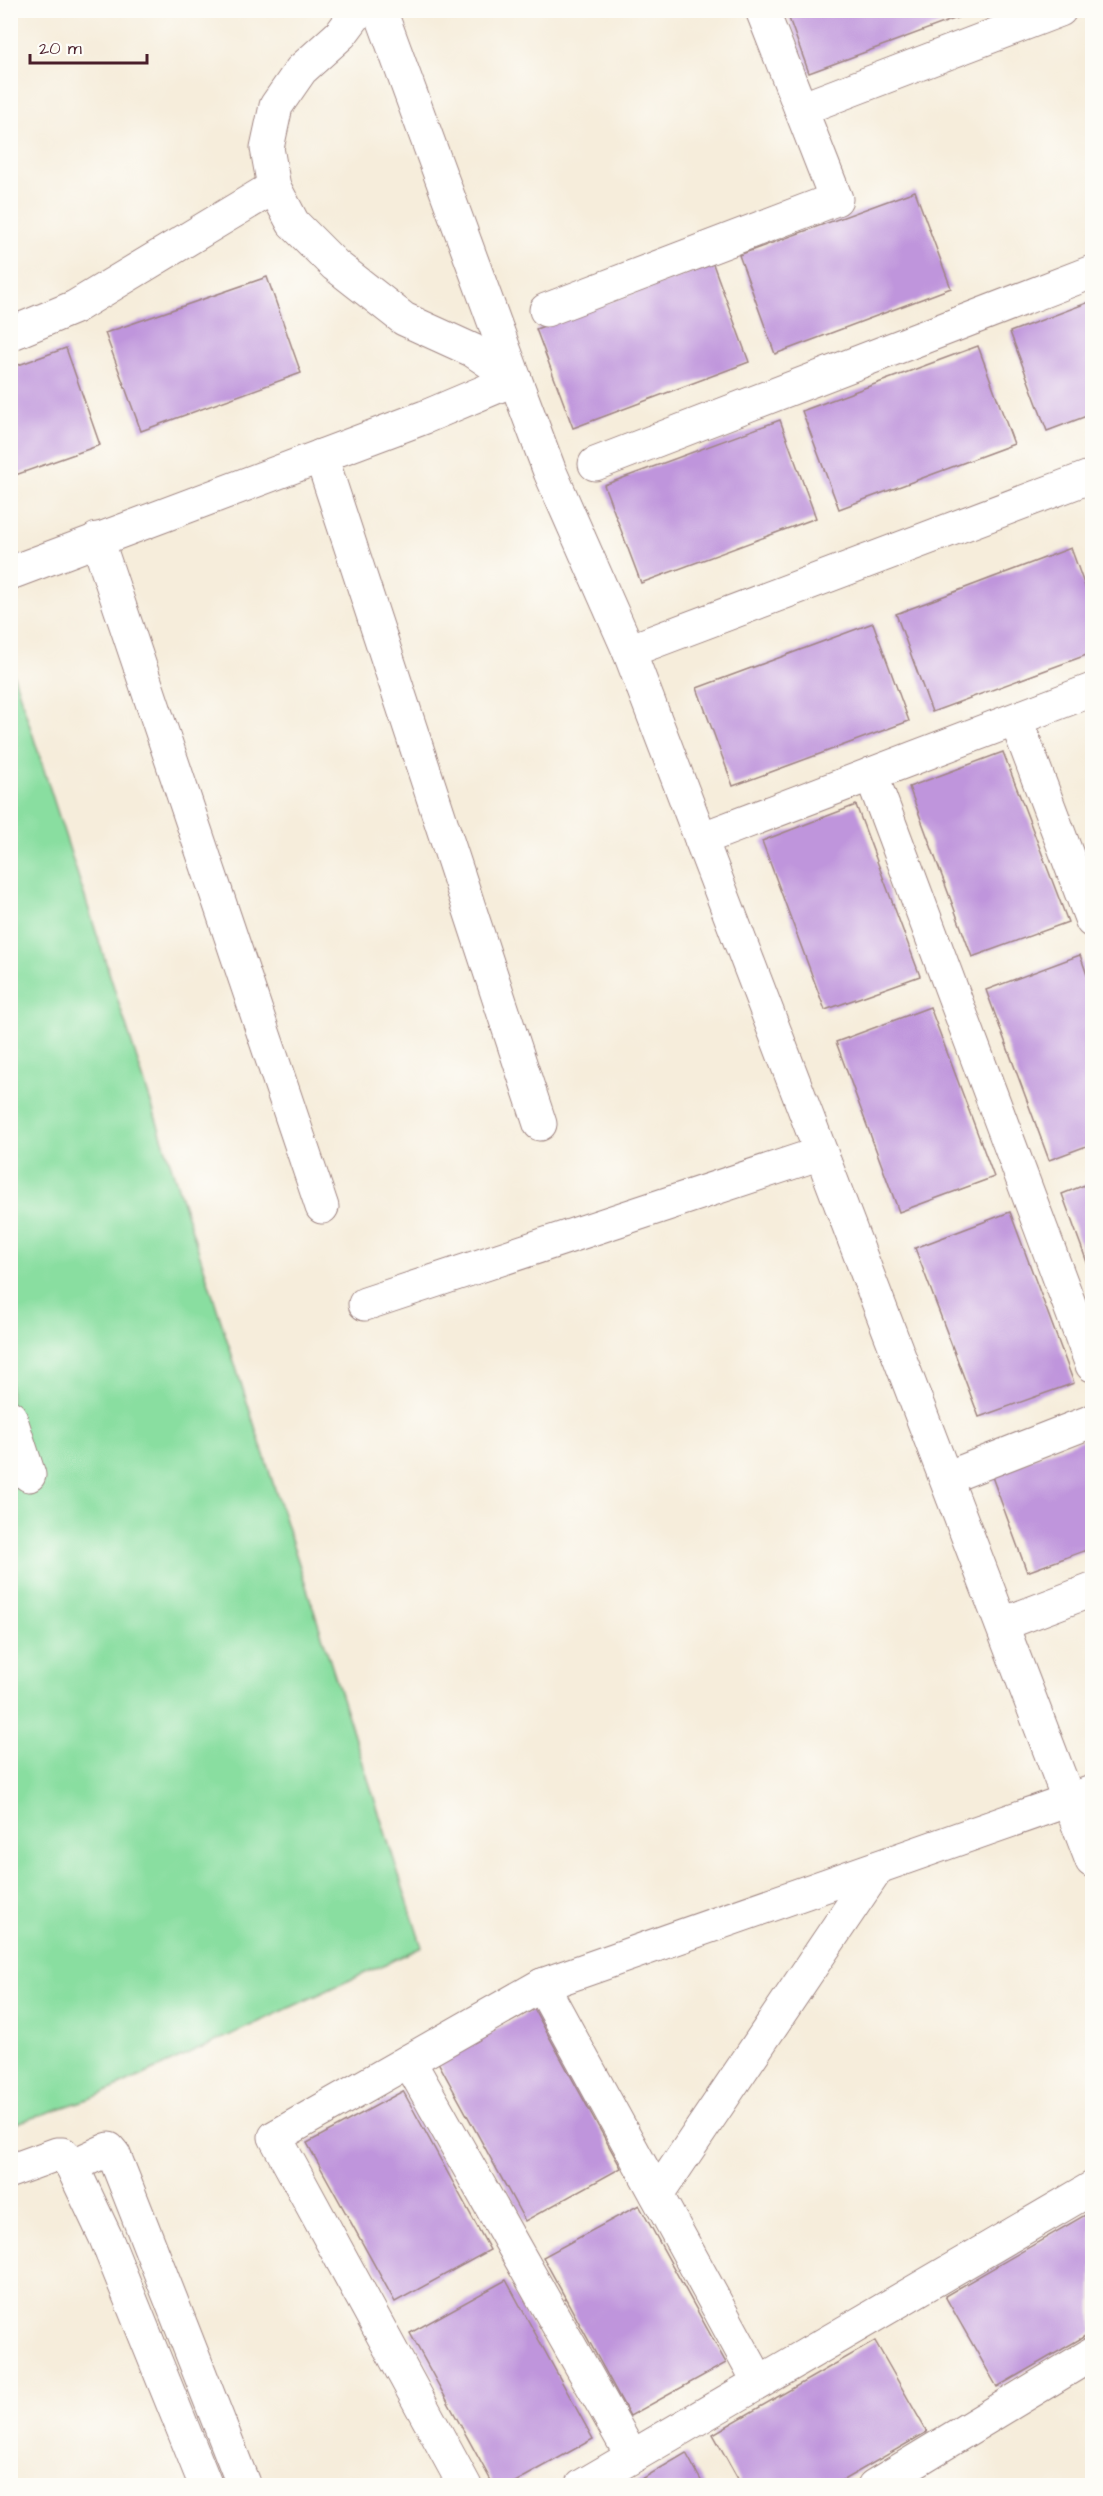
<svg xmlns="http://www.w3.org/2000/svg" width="1103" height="2496" font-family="'Architects Daughter',sans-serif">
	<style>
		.green { fill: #89dea0; stroke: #6a7e66; stroke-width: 1.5 }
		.building { fill: #bf95dc }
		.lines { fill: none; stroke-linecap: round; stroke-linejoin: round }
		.minor-casing { stroke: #a08683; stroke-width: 35 }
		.minor { stroke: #fff; stroke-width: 33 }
	</style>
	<rect width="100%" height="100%" fill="#fdfcf7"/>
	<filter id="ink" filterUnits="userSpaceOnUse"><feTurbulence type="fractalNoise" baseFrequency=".0167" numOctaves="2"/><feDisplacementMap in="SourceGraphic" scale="12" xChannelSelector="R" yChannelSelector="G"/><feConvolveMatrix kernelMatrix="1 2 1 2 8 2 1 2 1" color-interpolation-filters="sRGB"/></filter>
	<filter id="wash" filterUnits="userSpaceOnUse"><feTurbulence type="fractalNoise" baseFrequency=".008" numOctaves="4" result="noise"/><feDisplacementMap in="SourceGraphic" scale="24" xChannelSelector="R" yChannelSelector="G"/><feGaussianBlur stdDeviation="1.35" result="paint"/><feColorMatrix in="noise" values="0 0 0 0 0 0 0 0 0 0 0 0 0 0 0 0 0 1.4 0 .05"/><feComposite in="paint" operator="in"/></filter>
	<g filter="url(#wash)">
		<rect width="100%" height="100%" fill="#f6eddb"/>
		<!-- green -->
		<polygon class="green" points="10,664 422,1947 97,2096 11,2125"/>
		<g id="blocks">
			<!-- building -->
			<g class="building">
				<polygon points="786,10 975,10 976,11 809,73"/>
				<polygon points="915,191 951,288 775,354 739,255"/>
				<polygon points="713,264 749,362 573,428 536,329"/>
				<polygon points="267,277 301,373 141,431 105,333"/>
				<polygon points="1092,301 1092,414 1047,431 1010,332"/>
				<polygon points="978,346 1014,444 839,509 802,411"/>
				<polygon points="66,348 100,445 10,477 10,368"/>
				<polygon points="780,420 816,518 641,583 604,485"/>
				<polygon points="1071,548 1092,606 1092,653 932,712 896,614"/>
				<polygon points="873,623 909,721 733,786 697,688"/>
				<polygon points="1003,752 1068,922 972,957 909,787"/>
				<polygon points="856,805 920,976 825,1010 762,841"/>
				<polygon points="1080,955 1092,989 1092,1144 1049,1160 986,990"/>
				<polygon points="930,1007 994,1177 899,1212 836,1042"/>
				<polygon points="1092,1182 1092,1276 1062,1194"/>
				<polygon points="1010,1212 1074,1383 979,1417 915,1248"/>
				<polygon points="1092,1436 1092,1548 1027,1572 991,1474"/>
				<polygon points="534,2009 621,2168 525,2221 438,2062"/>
				<polygon points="403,2091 490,2250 395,2302 307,2143"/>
				<polygon points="639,2205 726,2363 630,2416 543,2257"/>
				<polygon points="1092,2211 1092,2332 997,2387 945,2296"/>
				<polygon points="506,2280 593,2439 508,2486 494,2486 410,2333"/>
				<polygon points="875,2341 927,2432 833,2486 742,2486 713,2434"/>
				<polygon points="686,2453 704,2486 630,2486"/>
			</g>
		</g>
	</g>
	<g filter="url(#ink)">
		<use href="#blocks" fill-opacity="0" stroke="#a08683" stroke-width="1.5"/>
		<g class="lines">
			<!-- minor casing -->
			<g class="minor-casing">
				<g id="minor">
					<polyline points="359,10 341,34 301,70 276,106 267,148 274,187 293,223 335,265 404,319 472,350 515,379 550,472 629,651 1092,1861"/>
					<polyline points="801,109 1060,10"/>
					<polyline points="546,310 836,199 762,10"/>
					<polyline points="10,334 75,307 274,187"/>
					<polyline points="321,456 540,1124"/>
					<polyline points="595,464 1092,272"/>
					<polyline points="97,539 322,1207"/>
					<polyline points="10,573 425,417 515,379 380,10"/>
					<polyline points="629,651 1092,476"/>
					<polyline points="1016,720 1092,921"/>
					<polyline points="871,774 1092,1365"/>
					<polyline points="701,839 1092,690"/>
					<polyline points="365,1304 821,1153"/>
					<polyline points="10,1417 29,1475"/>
					<polyline points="946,1478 1092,1421"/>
					<polyline points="1003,1624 1092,1590"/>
					<polyline points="542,1985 759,2382"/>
					<polyline points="409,2061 632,2456"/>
					<polyline points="72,2166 109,2149 114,2155 244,2486"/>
					<polyline points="10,2171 57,2154 63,2154 72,2166 105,2236 206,2486"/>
					<polyline points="657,2195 877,1869"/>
					<polyline points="465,2486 275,2137 542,1985 1092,1792"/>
					<polyline points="582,2486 1092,2188"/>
					<polyline points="874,2486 1092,2354"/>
				</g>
			</g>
			<!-- minor -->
			<use href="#minor" class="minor"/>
		</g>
	</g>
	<!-- margin -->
	<rect width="1103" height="2496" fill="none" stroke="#fdfcf7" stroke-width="36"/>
	<!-- scale -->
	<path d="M30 54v9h117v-9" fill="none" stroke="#4a1f2b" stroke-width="3"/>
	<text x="39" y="54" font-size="18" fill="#4a1f2b" stroke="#fdfcf7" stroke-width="4.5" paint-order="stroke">20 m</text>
</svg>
